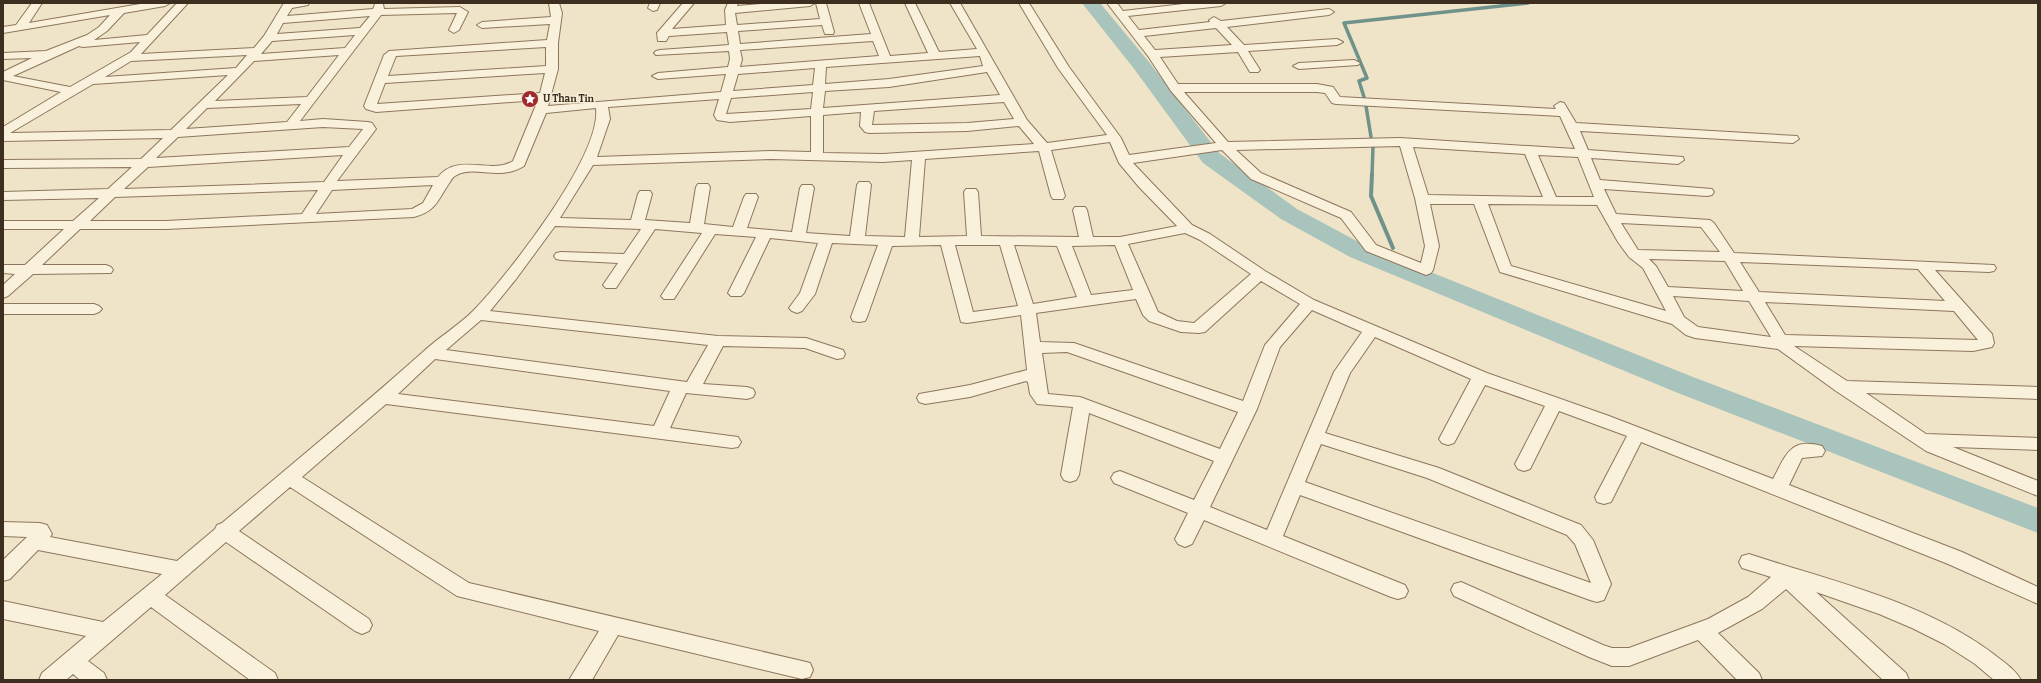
<svg xmlns="http://www.w3.org/2000/svg" width="2041" height="683" font-family="Bitter,serif">
	<style>
		.lines { fill: none; stroke-linecap: round; stroke-linejoin: round }
		.stream-far1 { stroke: #6f938a; stroke-width: 3.5 }
		.stream { stroke: #6f938a; stroke-width: 4 }
		.river { fill: #a9c4bc; fill-rule: evenodd }
		.minor-casing { stroke: #8d765c; stroke-width: 2 }
		.minor { fill: #faf1dc; fill-rule: evenodd }
		.labels { text-anchor: middle; dominant-baseline: central; stroke-width: 3; stroke-linejoin: round; paint-order: stroke }
		.far-poi-label { font-size: 10px; font-weight: bold; fill: #3d2e20; stroke: #f7eed8; text-anchor: start }
	</style>
	<rect width="100%" height="100%" fill="#f0e4c8"/>
	<g class="lines">
		<!-- stream-far1 -->
		<g class="stream-far1">
			<polyline points="1364,97 1359,81 1367,78 1344,23 1528,3"/>
			<polyline points="1366,106 1371,137"/>
			<polyline points="1372,175 1373,147"/>
		</g>
		<!-- stream -->
		<g class="stream">
			<polyline points="1372,174 1371,196 1393,248"/>
			<polyline points="1398,262 1400,269"/>
		</g>
		<!-- river -->
		<polygon class="river" points="1082,3 1100,3 1149,62 1219,153 1297,209 1368,247 1693,377 2038,508 2038,533 1673,391 1350,257 1281,219 1203,163 1135,70"/>
		<!-- minor casing -->
		<g class="minor-casing">
			<g id="minor">
				<path d="M 32,3 L 42,3 L 29,23 L 146,3 L 170,3 L 165,6 L 124,13 L 107,31 L 94,40 L 147,35 L 177,3 L 188,3 L 141,54 L 254,48 L 264,36 L 284,3 L 309,3 L 308,5 L 292,8 L 287,16 L 373,9 L 375,4 L 383,4 L 384,9 L 460,7 L 468,12 L 459,30 L 454,33 L 449,30 L 457,13 L 381,15 L 300,121 L 323,119 L 368,122 L 372,123 L 376,129 L 337,181 L 438,177 C 458,152 491,175 513,161 L 538,100 L 376,112 L 366,109 L 364,106 L 384,55 L 389,51 L 547,40 L 550,24 L 482,28 L 477,25 L 482,22 L 551,17 L 549,3 L 559,3 L 562,13 L 558,43 L 558,69 L 548,106 L 721,92 L 726,74 L 658,79 L 652,76 L 658,73 L 728,67 L 730,59 L 729,51 L 656,55 L 654,53 L 656,51 L 660,50 L 729,45 L 727,32 L 669,36 L 666,41 L 658,41 L 657,33 L 683,3 L 694,3 L 672,29 L 726,25 L 725,10 L 728,3 L 738,3 L 737,6 L 774,3 L 815,3 L 810,6 L 735,13 L 737,25 L 820,19 L 816,3 L 826,3 L 834,32 L 833,34 L 825,34 L 822,25 L 738,31 L 740,44 L 871,34 L 859,3 L 869,3 L 890,56 L 928,53 L 905,3 L 915,3 L 939,52 L 977,49 L 950,3 L 960,3 L 1027,120 L 1047,143 L 1107,135 L 1058,68 L 1019,3 L 1029,3 L 1069,67 L 1121,138 L 1129,155 L 1216,143 L 1171,91 L 1148,56 L 1107,3 L 1117,3 L 1123,11 L 1192,3 L 1226,3 L 1221,6 L 1128,16 L 1139,30 L 1210,22 L 1209,20 L 1214,17 L 1221,21 L 1329,9 L 1334,12 L 1329,15 L 1227,27 L 1244,45 L 1337,39 L 1343,42 L 1337,45 L 1248,51 L 1260,70 L 1258,72 L 1250,72 L 1238,52 L 1160,57 L 1178,84 L 1317,84 L 1333,87 L 1340,97 L 1556,109 L 1554,106 L 1560,102 L 1564,103 L 1576,123 L 1797,136 L 1799,139 L 1793,143 L 1580,131 L 1588,150 L 1683,157 L 1684,160 L 1678,164 L 1591,158 L 1600,180 L 1712,189 L 1714,192 L 1712,195 L 1707,196 L 1604,189 L 1616,214 L 1710,220 L 1714,223 L 1734,253 L 1994,265 L 1996,268 L 1994,271 L 1989,272 L 1935,270 L 1992,334 L 1994,343 L 1992,347 L 1973,351 L 1794,346 L 1847,381 L 2038,387 L 2038,399 L 1866,393 L 1926,434 L 2038,438 L 2038,450 L 1953,447 L 2038,481 L 2038,496 L 1926,451 L 1836,391 L 1778,349 L 1695,338 L 1686,335 L 1672,324 L 1500,272 L 1474,204 L 1430,204 L 1439,246 L 1433,270 L 1431,273 L 1426,275 L 1366,251 L 1341,218 L 1251,179 L 1222,150 L 1133,163 L 1192,225 L 1210,234 L 1265,271 L 1314,300 L 1487,373 L 1609,416 L 1773,479 C 1786,455 1790,437 1822,446 L 1825,451 L 1822,456 L 1802,458 L 1789,485 L 1962,552 L 2038,587 L 2038,604 L 1948,564 L 1641,442 L 1611,502 L 1604,504 L 1597,502 L 1595,497 L 1627,436 L 1559,411 L 1530,469 L 1524,471 L 1518,469 L 1515,464 L 1545,406 L 1485,385 L 1454,443 L 1448,445 L 1442,443 L 1439,439 L 1471,379 L 1375,337 L 1350,373 L 1325,433 L 1439,468 L 1581,525 L 1593,540 L 1611,584 L 1604,600 L 1597,602 L 1590,600 L 1300,495 L 1283,536 L 1405,585 L 1408,591 L 1405,597 L 1398,599 L 1391,597 L 1204,520 L 1192,544 L 1185,547 L 1178,544 L 1175,539 L 1188,513 L 1114,483 L 1111,478 L 1114,473 L 1120,471 L 1194,500 L 1214,461 L 1089,413 L 1079,475 L 1076,480 L 1070,482 L 1064,480 L 1061,475 L 1073,407 L 1037,404 L 1030,394 L 1028,382 L 1026,381 L 970,397 L 925,404 L 919,402 L 917,398 L 919,394 L 970,385 L 1027,370 L 1021,315 L 967,323 L 961,322 L 941,245 L 892,246 L 867,317 L 865,321 L 859,322 L 853,321 L 851,317 L 878,245 L 832,243 L 815,294 L 802,311 L 797,313 L 792,311 L 789,308 L 800,293 L 818,243 L 770,238 L 744,293 L 741,296 L 731,296 L 728,293 L 756,237 L 715,234 L 674,299 L 664,299 L 661,296 L 702,233 L 655,229 L 616,288 L 606,288 L 603,285 L 618,263 L 561,260 L 556,259 L 554,256 L 556,253 L 561,252 L 624,254 L 641,229 L 555,226 L 516,279 L 490,311 L 718,336 L 806,338 L 843,350 L 845,354 L 843,358 L 837,359 L 805,348 L 723,346 L 703,384 L 747,387 L 753,389 L 755,393 L 753,397 L 747,399 L 686,393 L 670,428 L 738,437 L 741,442 L 738,447 L 732,448 L 386,404 L 302,477 L 469,583 L 802,661 L 810,663 L 813,670 L 810,677 L 802,679 L 618,635 L 592,680 L 569,680 L 599,631 L 457,596 L 290,487 L 239,531 L 369,619 L 372,625 L 369,631 L 362,634 L 355,631 L 226,542 L 165,595 L 275,673 L 278,680 L 250,680 L 151,607 L 88,661 L 104,673 L 107,680 L 80,680 L 73,674 L 66,680 L 39,680 L 42,673 L 86,636 L 3,619 L 3,601 L 103,622 L 162,574 L 38,550 L 10,579 L 3,581 L 3,560 L 27,537 L 3,536 L 3,522 L 40,523 L 47,525 L 52,534 L 50,537 L 177,561 L 215,529 L 217,525 L 222,523 C 290,466 358,410 424,351 C 439,337 458,326 473,311 C 507,276 602,156 596,108 L 546,113 L 524,166 C 499,182 473,164 455,176 C 452,178 451,180 450,182 C 438,199 437,211 414,217 L 166,229 L 80,229 L 42,265 L 106,265 L 111,267 L 113,270 L 111,273 L 33,274 L 8,296 L 3,298 L 3,285 L 15,274 L 3,273 L 3,265 L 25,265 L 64,229 L 3,229 L 3,221 L 73,221 L 99,198 L 3,200 L 3,192 L 108,189 L 132,167 L 3,168 L 3,160 L 141,159 L 163,138 L 3,141 L 3,127 L 61,92 L 3,80 L 3,72 L 32,58 L 3,59 L 3,53 L 46,51 L 87,35 L 99,27 L 110,15 L 3,33 L 3,27 L 16,25 ZM 370,16 L 360,28 L 277,34 L 283,23 ZM 1216,28 L 1232,45 L 1155,50 L 1144,36 ZM 355,35 L 345,48 L 261,54 L 272,41 ZM 873,41 L 879,56 L 740,67 L 742,59 L 740,50 ZM 140,42 L 131,52 L 70,87 L 13,76 L 79,46 L 83,47 ZM 546,47 L 546,66 L 388,76 L 396,56 ZM 247,55 L 236,68 L 105,77 L 131,61 ZM 339,55 L 307,97 L 215,101 L 254,61 ZM 980,56 L 983,66 L 889,79 L 825,84 L 826,67 ZM 815,68 L 813,85 L 733,91 L 738,74 ZM 987,72 L 1000,95 L 823,108 L 825,91 L 889,87 ZM 545,73 L 540,93 L 377,104 L 385,83 ZM 228,75 L 171,130 L 10,133 L 93,84 ZM 813,92 L 811,109 L 726,114 L 731,98 ZM 1184,92 L 1317,92 L 1325,93 L 1332,103 L 1336,104 L 1560,116 L 1575,149 L 1400,138 L 1228,142 ZM 719,99 L 714,115 L 717,120 L 730,122 L 811,116 L 811,152 L 771,151 L 597,157 L 610,119 L 608,107 ZM 1004,102 L 1014,119 L 967,123 L 872,125 L 874,111 ZM 301,104 L 287,122 L 186,129 L 207,108 ZM 861,112 L 860,126 L 865,132 L 869,133 L 967,131 L 1019,126 L 1034,144 L 883,154 L 823,153 L 823,115 ZM 323,127 L 363,129 L 349,147 L 156,158 L 178,137 ZM 1110,142 L 1119,163 L 1139,187 L 1177,226 L 1120,237 L 1093,237 L 1087,210 L 1085,207 L 1075,207 L 1073,210 L 1079,237 L 981,236 L 978,192 L 976,189 L 966,189 L 964,192 L 967,236 L 919,237 L 925,159 L 1039,151 L 1051,196 L 1053,199 L 1063,199 L 1065,196 L 1051,150 ZM 1400,146 L 1415,198 L 1425,246 L 1421,263 L 1376,245 L 1351,212 L 1261,173 L 1236,150 ZM 1413,147 L 1525,154 L 1543,197 L 1428,195 ZM 343,155 L 324,182 L 124,189 L 148,167 ZM 1538,155 L 1578,157 L 1594,197 L 1556,197 ZM 771,159 L 883,162 L 912,160 L 905,237 L 865,236 L 871,185 L 869,182 L 859,182 L 857,185 L 850,236 L 806,233 L 814,188 L 812,185 L 802,185 L 800,188 L 792,232 L 747,228 L 758,197 L 756,194 L 746,194 L 744,197 L 733,227 L 704,224 L 710,187 L 708,184 L 698,184 L 696,187 L 690,223 L 645,220 L 652,194 L 650,191 L 640,191 L 638,194 L 631,220 L 560,218 L 593,165 ZM 433,185 L 423,203 L 412,209 L 316,214 L 332,190 ZM 318,190 L 302,214 L 166,221 L 90,221 L 115,197 ZM 1488,204 L 1597,205 L 1618,242 L 1629,257 L 1643,268 L 1666,311 L 1511,266 ZM 1621,223 L 1701,227 L 1720,252 L 1638,250 ZM 1185,233 L 1200,240 L 1251,274 L 1194,323 L 1177,321 L 1158,312 L 1128,244 ZM 955,245 L 1000,245 L 1018,306 L 973,312 ZM 1014,245 L 1057,246 L 1077,297 L 1033,304 ZM 1115,245 L 1133,290 L 1091,295 L 1072,246 ZM 1649,259 L 1725,261 L 1743,291 L 1668,287 L 1656,266 ZM 1740,262 L 1918,269 L 1945,301 L 1759,292 ZM 1261,281 L 1300,304 L 1265,345 L 1243,401 L 1074,343 L 1040,342 L 1036,313 L 1136,299 L 1143,315 L 1149,321 L 1181,332 L 1199,333 L 1205,332 ZM 1673,296 L 1749,301 L 1771,337 L 1698,327 L 1684,317 ZM 1765,302 L 1954,311 L 1978,340 L 1785,335 ZM 1312,310 L 1362,332 L 1334,372 L 1267,530 L 1210,507 L 1257,409 L 1280,347 ZM 481,320 L 708,345 L 687,382 L 446,350 ZM 1067,352 L 1238,412 L 1220,449 L 1080,397 L 1048,394 L 1042,353 ZM 435,359 L 670,391 L 654,426 L 398,394 ZM 1321,444 L 1427,478 L 1567,535 L 1575,544 L 1591,583 L 1305,482 Z"/>
				<polygon points="650,3 660,3 657,10 653,11 648,8"/>
				<polygon points="1354,60 1360,63 1358,65 1299,69 1293,66 1299,63"/>
				<polygon points="3,304 94,304 99,306 102,309 99,312 94,314 3,314"/>
				<path d="M 1749,554 C 1833,582 1929,602 2000,659 C 2008,665 2016,671 2021,680 L 1994,680 L 1975,664 L 1944,644 L 1912,628 L 1879,614 L 1816,592 L 1906,673 L 1909,680 L 1883,680 L 1786,589 L 1762,609 L 1718,633 L 1759,673 L 1762,680 L 1737,680 L 1698,640 L 1629,666 L 1612,666 L 1589,657 L 1454,596 L 1451,590 L 1454,584 L 1461,582 L 1603,645 L 1612,648 L 1629,648 L 1708,619 L 1748,597 L 1771,577 L 1742,568 L 1739,562 L 1742,556 Z"/>
			</g>
		</g>
		<!-- minor -->
		<use href="#minor" class="minor"/>
	</g>
	<!-- icons -->
	<defs>
		<g id="sight-disc" transform="scale(0.9)"><circle r="9.5" fill="#9e2a2b" stroke="#f7eed8"/><path d="M0-6L1.8-2.2L6-1.7L2.9 1.2L3.7 5.4L0 3.3L-3.7 5.4L-2.9 1.2L-6-1.7L-1.8-2.2Z" fill="#fff"/></g>
	</defs>
	<g fill-rule="evenodd">
		<use href="#sight-disc" x="530" y="99"/>
	</g>
	<g class="labels">
		<!-- far-poi labels -->
		<g class="far-poi-label">
			<text x="543" y="99">U Than Tin</text>
		</g>
	</g>
	<!-- border -->
	<rect width="2041" height="683" fill="none" stroke="#3d2e20" stroke-width="8"/>
</svg>
